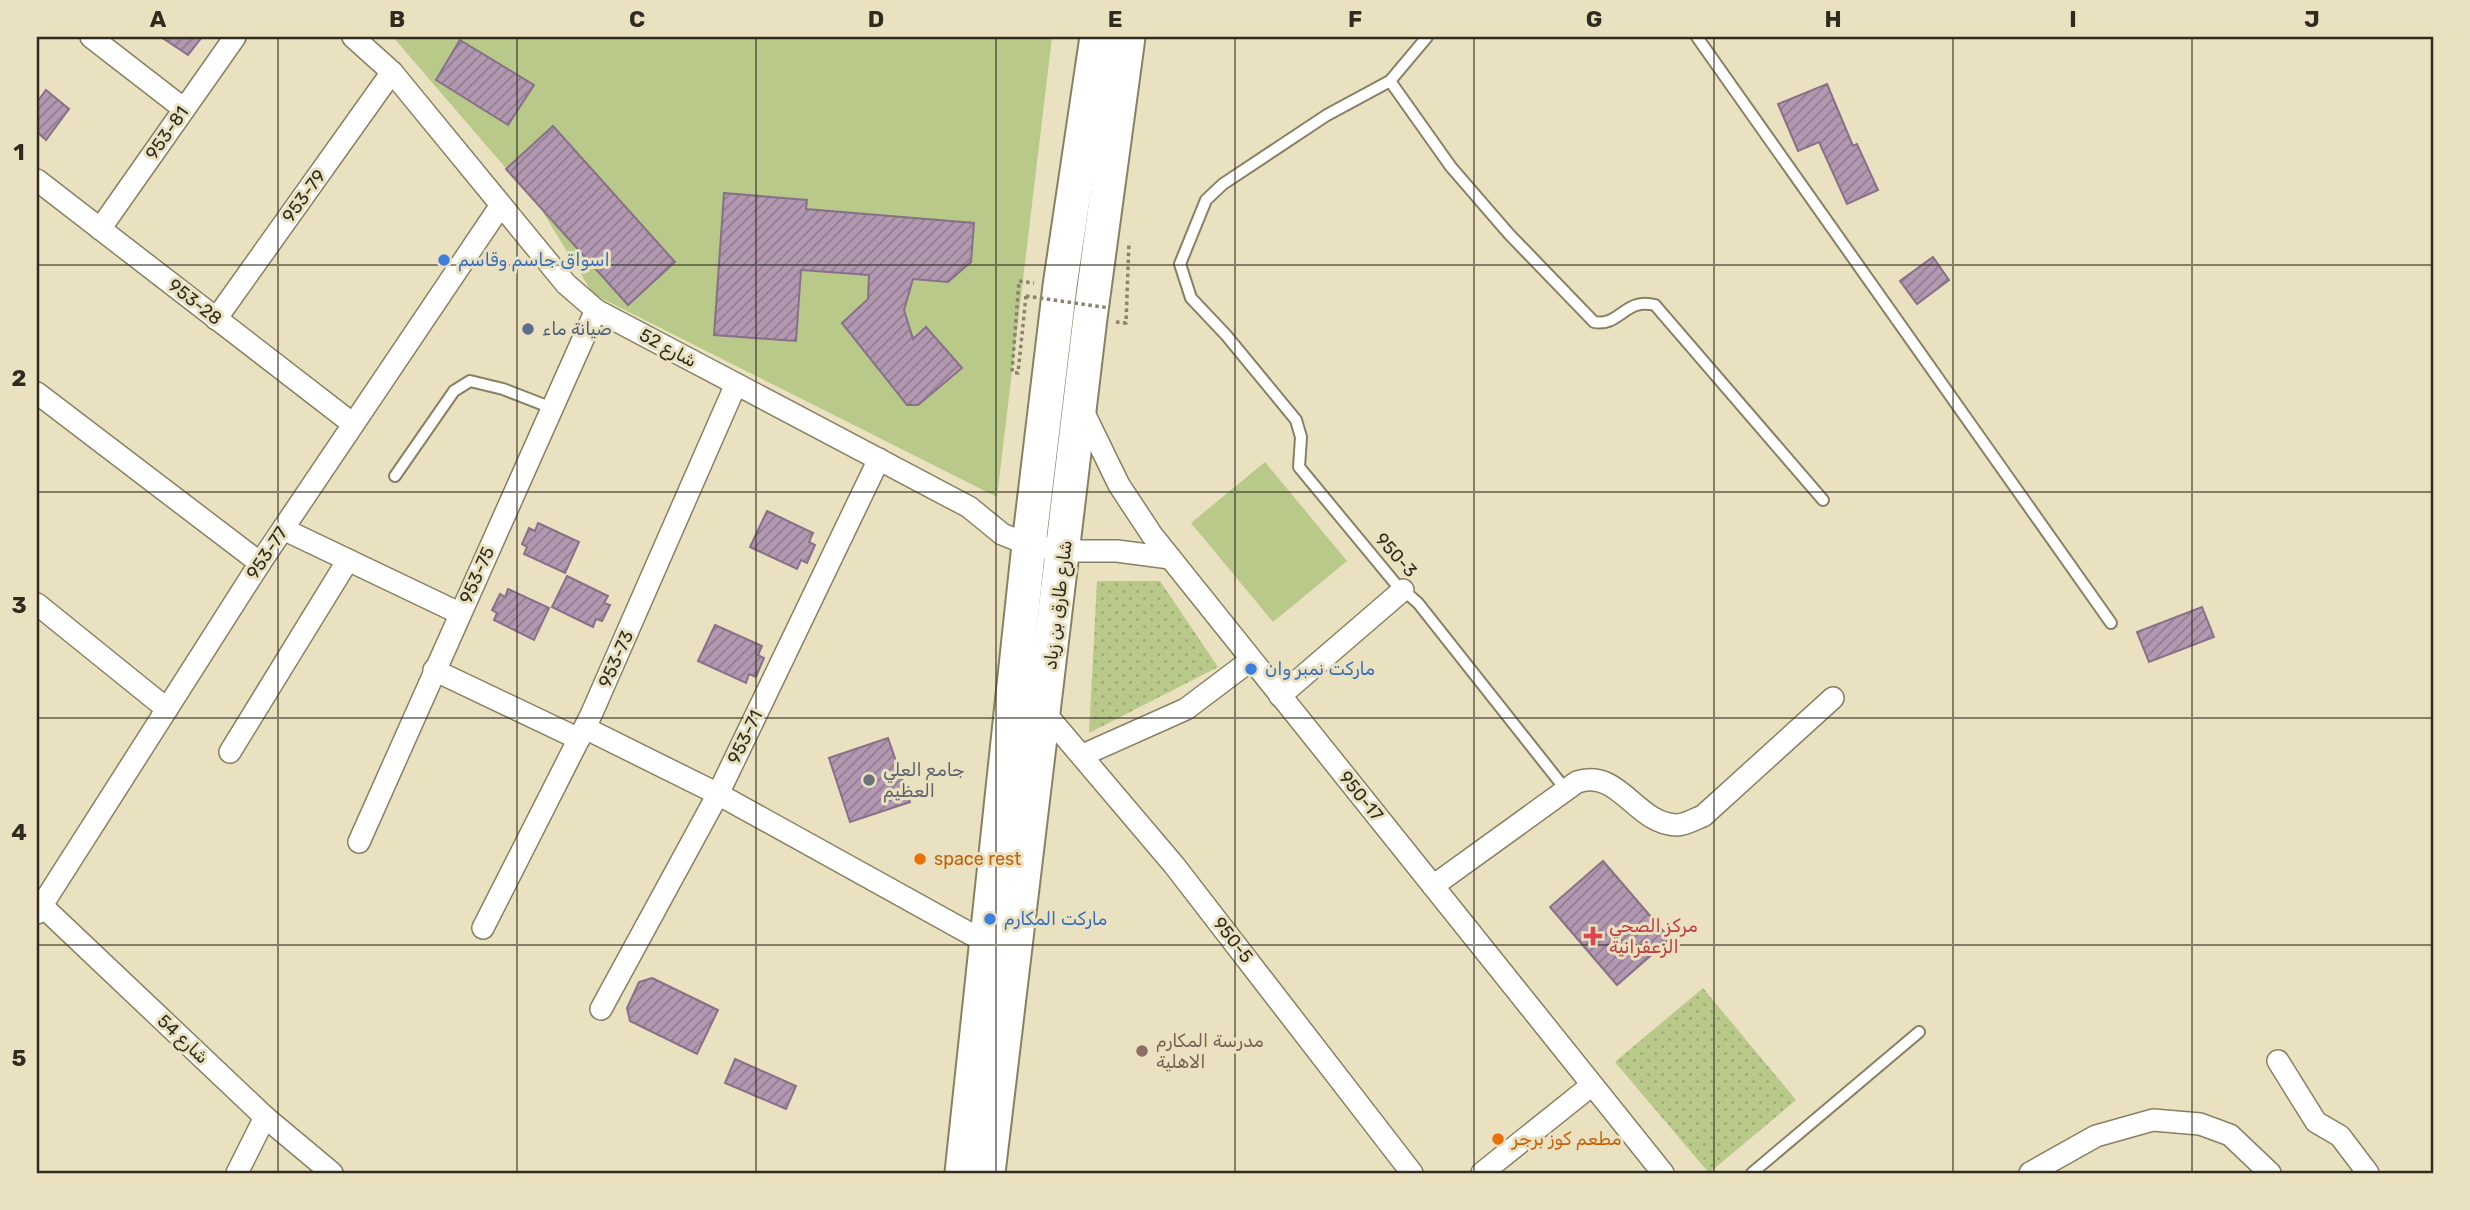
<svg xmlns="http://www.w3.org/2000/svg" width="2470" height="1210" font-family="Rubik,'Noto Sans Arabic',sans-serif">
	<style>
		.grass { fill: url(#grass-dots) }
		.park { fill: #b8c98a }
		.building { fill: url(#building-hatch); stroke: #887188; stroke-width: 2 }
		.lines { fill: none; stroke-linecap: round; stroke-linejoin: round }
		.lane-casing { stroke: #888062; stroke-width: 14 }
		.street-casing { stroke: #888062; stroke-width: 24 }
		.primary-casing { stroke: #888062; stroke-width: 37 }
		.path { stroke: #8a846e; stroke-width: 3.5; stroke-dasharray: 3.5 3.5; stroke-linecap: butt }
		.lane { stroke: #fff; stroke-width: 10 }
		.street { stroke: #fff; stroke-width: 21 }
		.primary { stroke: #fff; stroke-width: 33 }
		.path-bridge { stroke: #8a846e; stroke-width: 3.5; stroke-dasharray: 3.5 3.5; stroke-linecap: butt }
		.grid { fill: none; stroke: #2f2c1f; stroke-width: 2; stroke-opacity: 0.55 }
		.shop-dot { fill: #3f7fe0; stroke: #eae1c0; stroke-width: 2.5 }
		.service-dot { fill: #5c6f8a; stroke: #eae1c0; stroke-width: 2.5 }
		.worship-dot { fill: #6b7280; stroke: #eae1c0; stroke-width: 2.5 }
		.food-dot { fill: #e8710a; stroke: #eae1c0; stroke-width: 2.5 }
		.health-dot { fill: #e0444e; stroke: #eae1c0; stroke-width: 2.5 }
		.education-dot { fill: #8d6e63; stroke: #eae1c0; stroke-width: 2.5 }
		.labels { text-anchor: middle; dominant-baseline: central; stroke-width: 6; stroke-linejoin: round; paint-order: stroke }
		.street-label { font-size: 18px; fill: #2f2c1f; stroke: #eae1c0 }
		.shop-label { font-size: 18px; fill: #366cbe; stroke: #eae1c0; text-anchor: start }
		.service-label { font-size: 18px; fill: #4e5e75; stroke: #eae1c0; text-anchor: start }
		.worship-label { font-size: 18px; fill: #5b616d; stroke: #eae1c0; text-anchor: start }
		.food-label { font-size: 18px; fill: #c56008; stroke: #eae1c0; text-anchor: start }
		.health-label { font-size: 18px; fill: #be3a42; stroke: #eae1c0; text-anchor: start }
		.education-label { font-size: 18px; fill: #785e54; stroke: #eae1c0; text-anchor: start }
		.neatline { fill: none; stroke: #2f2c1f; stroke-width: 2.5 }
		.grid-label { font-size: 23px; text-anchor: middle; font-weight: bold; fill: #2f2c1f }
	</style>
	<defs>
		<pattern id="grass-dots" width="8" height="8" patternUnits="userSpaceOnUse" patternTransform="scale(1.75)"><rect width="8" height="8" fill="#b8c98a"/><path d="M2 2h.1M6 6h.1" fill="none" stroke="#9ead77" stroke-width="1.8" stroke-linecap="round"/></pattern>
		<pattern id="building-hatch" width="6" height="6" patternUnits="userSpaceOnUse" patternTransform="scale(1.75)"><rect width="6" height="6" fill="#b299b1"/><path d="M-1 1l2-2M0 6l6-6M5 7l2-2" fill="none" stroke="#917d8f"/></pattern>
	</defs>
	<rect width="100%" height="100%" fill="#eae1c0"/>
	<!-- grass -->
	<g class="grass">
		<polygon points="1097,581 1160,581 1218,667 1089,733"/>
		<polygon points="1703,988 1796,1100 1709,1173 1615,1062"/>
	</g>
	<!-- park -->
	<g class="park">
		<polygon points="393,37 1052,37 997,497 593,294 541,209"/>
		<polygon points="1265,462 1347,561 1273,622 1191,523"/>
	</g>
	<!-- building -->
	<g class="building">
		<polygon points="161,37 202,37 188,55"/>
		<polygon points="460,40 534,85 508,125 436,80"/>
		<polygon points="1827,84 1853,146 1857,144 1878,190 1847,204 1819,142 1798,151 1778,104"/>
		<polygon points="46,90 69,109 46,140 37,132 37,102"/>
		<polygon points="553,126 675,262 628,305 506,169"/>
		<polygon points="724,193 807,200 806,209 974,223 971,262 948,282 913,279 904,310 913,339 926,327 962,368 918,405 907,405 842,323 868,299 869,275 801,270 796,341 714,335"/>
		<polygon points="1933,257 1949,280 1917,304 1900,281"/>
		<polygon points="767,511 813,533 809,542 815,545 807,563 801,560 797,569 750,547"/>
		<polygon points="538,523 579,542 565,573 524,554 527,547 522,544 529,528 535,531"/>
		<polygon points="567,576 608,596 604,603 610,605 602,621 596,619 593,627 552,607"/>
		<polygon points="508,589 549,608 534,640 494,620 497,613 492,610 500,594 505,597"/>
		<polygon points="2202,607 2214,637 2149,662 2137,632"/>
		<polygon points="715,625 762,646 758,655 764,658 756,677 749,674 746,683 698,661"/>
		<polygon points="888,738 910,802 850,822 829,758"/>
		<polygon points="1603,861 1670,939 1617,985 1550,907"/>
		<polygon points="652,978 718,1010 697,1054 630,1021 627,1008 639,982"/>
		<polygon points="735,1059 796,1086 786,1109 725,1083"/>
	</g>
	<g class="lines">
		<!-- lane casing -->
		<g class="lane-casing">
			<g id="lane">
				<polyline points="1427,37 1390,81 1327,115 1223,184 1206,200 1180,264 1191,298 1226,335 1296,420 1301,437 1299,467 1395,583 1418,603 1566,790"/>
				<polyline points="1697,37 2111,623"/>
				<path d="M 1390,81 L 1451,167 L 1509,234 L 1594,322 C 1620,327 1625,297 1655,305 L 1823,500"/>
				<polyline points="395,476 454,391 470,381 503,389 552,408"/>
				<polyline points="1752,1173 1919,1032"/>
			</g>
		</g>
		<!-- street casing -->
		<g class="street-casing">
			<g id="street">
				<polyline points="91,37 184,109"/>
				<polyline points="353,37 392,72 566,284 596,310 969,507 1002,534 1029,545 1064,551 1117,551 1170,558"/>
				<polyline points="37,180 353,424"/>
				<polyline points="100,229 235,37"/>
				<polyline points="216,319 392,72"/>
				<polyline points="37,393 260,563"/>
				<polyline points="1082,409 1119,485 1152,535 1663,1173"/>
				<polyline points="283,529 459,613"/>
				<polyline points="37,604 167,709"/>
				<polyline points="434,670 579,739"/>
				<polyline points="1280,696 1403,590"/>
				<polyline points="1045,713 1174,865 1412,1173"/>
				<polyline points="585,728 718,794 987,943"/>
				<polyline points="230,752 348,560"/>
				<polyline points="1083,755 1186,709 1251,660"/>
				<polyline points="359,842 596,310"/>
				<path d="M 1433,886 L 1577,782 C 1620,768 1635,824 1677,825 C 1685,825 1695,819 1703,816 L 1833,698"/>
				<polyline points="37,901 265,1117 332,1173"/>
				<polyline points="37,913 260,563 501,205"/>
				<polyline points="483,928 591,715 736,384"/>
				<polyline points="601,1009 718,794 879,459"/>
				<polyline points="2278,1061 2316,1122 2340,1136 2368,1173"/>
				<polyline points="237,1173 265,1117"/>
				<polyline points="1482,1173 1592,1085"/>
				<polyline points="2030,1173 2096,1136 2153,1120 2200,1124 2230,1135 2270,1173"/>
			</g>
		</g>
		<!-- primary casing -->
		<g class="primary-casing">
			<g id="primary">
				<polyline points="962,1173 1029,545 1060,286 1097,37"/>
				<polyline points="988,1173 1090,318 1128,37"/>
			</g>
		</g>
		<!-- path -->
		<g class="path">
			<polyline points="1026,296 1018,373 1012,372 1019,281 1034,283"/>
			<polyline points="1116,322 1126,323 1129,242"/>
		</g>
		<!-- lane -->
		<use href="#lane" class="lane"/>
		<!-- street -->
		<use href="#street" class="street"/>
		<!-- primary -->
		<use href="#primary" class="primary"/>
		<!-- path-bridge -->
		<polyline class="path-bridge" points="1026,296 1110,308"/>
	</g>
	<!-- grid -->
	<path class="grid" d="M 278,37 L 278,1173M 517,37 L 517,1173M 756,37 L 756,1173M 996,37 L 996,1173M 1235,37 L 1235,1173M 1474,37 L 1474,1173M 1714,37 L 1714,1173M 1953,37 L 1953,1173M 2192,37 L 2192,1173M 37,265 L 2433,265M 37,492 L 2433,492M 37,718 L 2433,718M 37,945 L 2433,945"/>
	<!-- markers -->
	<g class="shop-dot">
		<circle cx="444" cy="260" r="7"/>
		<circle cx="1251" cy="669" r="7"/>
		<circle cx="990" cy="919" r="7"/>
	</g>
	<circle class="service-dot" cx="528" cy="329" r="7"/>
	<circle class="worship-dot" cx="869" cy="780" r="7"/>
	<g class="food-dot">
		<circle cx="920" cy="859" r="7"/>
		<circle cx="1498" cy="1139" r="7"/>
	</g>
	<path class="health-dot" d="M1589.5 925.5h7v7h7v7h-7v7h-7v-7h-7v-7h7z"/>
	<circle class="education-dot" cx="1142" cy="1051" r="7"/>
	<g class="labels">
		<!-- street labels -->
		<g class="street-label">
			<text transform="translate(167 133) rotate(-55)">953-81</text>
			<text transform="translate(304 196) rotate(-54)">953-79</text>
			<text transform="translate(195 302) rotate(38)">953-28</text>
			<text transform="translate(668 348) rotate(28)">شارع 52</text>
			<text transform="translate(267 553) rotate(-56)">953-77</text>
			<text transform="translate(1396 555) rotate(48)">950-3</text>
			<text transform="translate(477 575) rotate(-66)">953-75</text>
			<text transform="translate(1058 605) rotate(-83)">شارع طارق بن زياد</text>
			<text transform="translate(616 659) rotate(-66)">953-73</text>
			<text transform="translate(745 737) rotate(-64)">953-71</text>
			<text transform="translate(1361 796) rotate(51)">950-17</text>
			<text transform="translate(1233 940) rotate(52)">950-5</text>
			<text transform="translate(183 1039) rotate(43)">شارع 54</text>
		</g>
		<!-- shop labels -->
		<g class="shop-label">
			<text x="458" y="260">اسواق جاسم وقاسم</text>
			<text x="1265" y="669">ماركت نمبر وان</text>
			<text x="1004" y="919">ماركت المكارم</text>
		</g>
		<!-- service labels -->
		<g class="service-label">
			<text x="542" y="329">صيانة ماء</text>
		</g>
		<!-- worship labels -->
		<g class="worship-label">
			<text x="883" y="770">جامع العلي<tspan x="883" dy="21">العظيم</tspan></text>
		</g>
		<!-- food labels -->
		<g class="food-label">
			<text x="934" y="859">space rest</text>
			<text x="1512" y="1139">مطعم كوز برجر</text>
		</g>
		<!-- health labels -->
		<g class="health-label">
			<text x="1609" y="926">مركز الصحي<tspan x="1609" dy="21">الزعفرانية</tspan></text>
		</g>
		<!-- education labels -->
		<g class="education-label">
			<text x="1156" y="1041">مدرسة المكارم<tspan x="1156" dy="21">الاهلية</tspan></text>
		</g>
	</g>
	<!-- border -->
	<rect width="2470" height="1210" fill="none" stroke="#eae1c0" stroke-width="77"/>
	<rect x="38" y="38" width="2394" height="1134" class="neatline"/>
	<g class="grid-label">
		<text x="158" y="27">A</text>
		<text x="397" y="27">B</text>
		<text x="637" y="27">C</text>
		<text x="876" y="27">D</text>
		<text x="1115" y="27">E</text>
		<text x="1355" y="27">F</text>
		<text x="1594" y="27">G</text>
		<text x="1833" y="27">H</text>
		<text x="2073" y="27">I</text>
		<text x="2312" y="27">J</text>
		<text x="19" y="160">1</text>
		<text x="19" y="386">2</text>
		<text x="19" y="613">3</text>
		<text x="19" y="840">4</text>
		<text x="19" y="1066">5</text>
	</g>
</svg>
